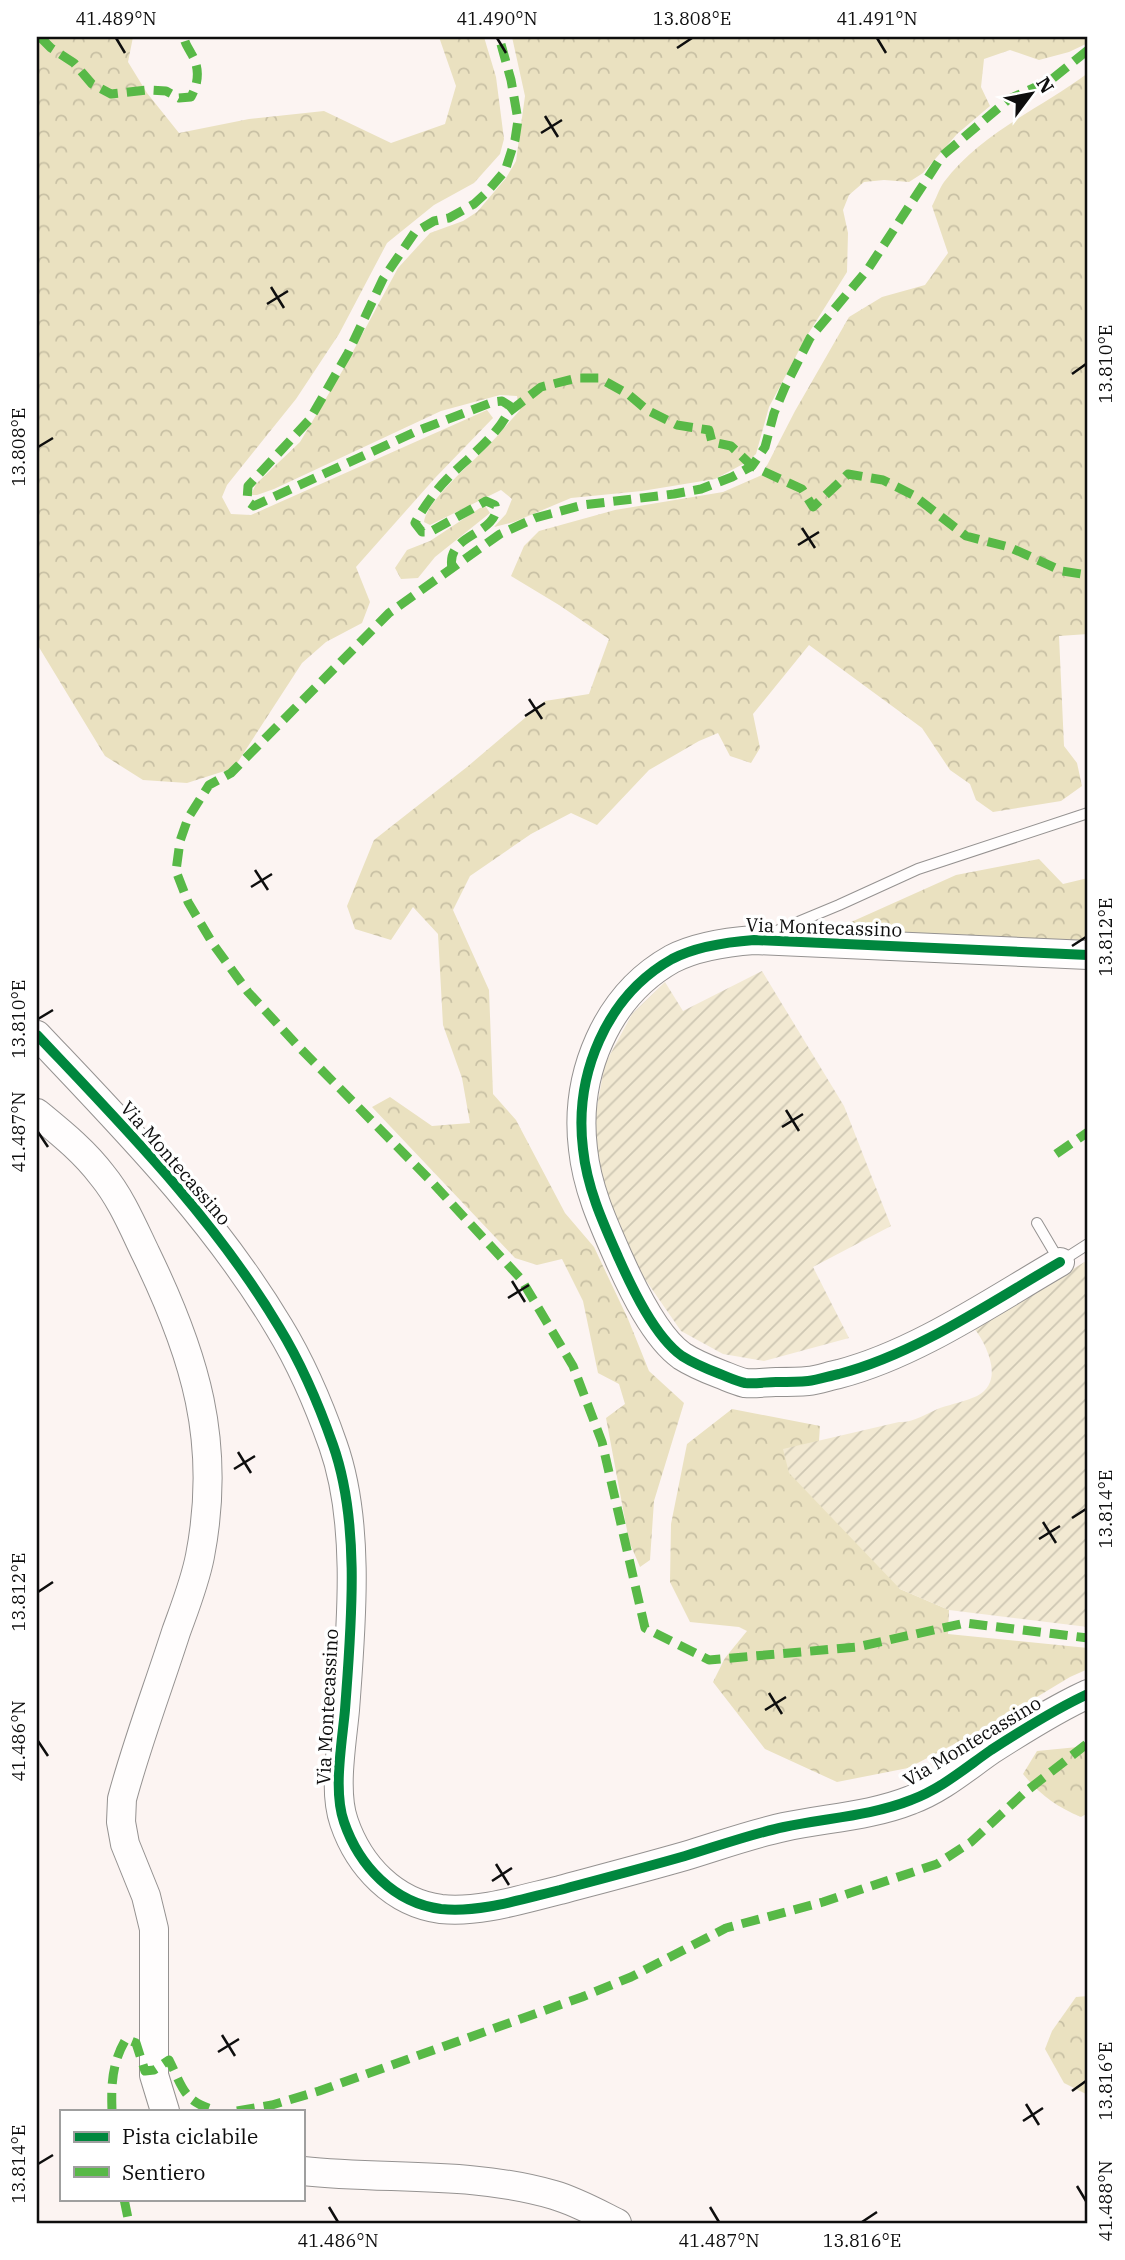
<svg xmlns="http://www.w3.org/2000/svg" width="1125" height="2260" font-family="'IBM Plex Serif',serif">
	<style>
		.forest { fill: url(#forest-crowns) }
		.garden { fill: url(#garden-furrows) }
		.lines { fill: none; stroke-linecap: round; stroke-linejoin: round }
		.service-casing { stroke: #959291; stroke-width: 12 }
		.tertiary-casing { stroke: #959291; stroke-width: 30 }
		.service { stroke: #fffdfd; stroke-width: 10 }
		.tertiary { stroke: #fffdfd; stroke-width: 28 }
		.quiet { stroke: #58b947; stroke-width: 9; stroke-dasharray: 18 9; stroke-linecap: butt }
		.cycleway-casing { stroke: #fff; stroke-width: 15 }
		.cycleway { stroke: #00873e; stroke-width: 10 }
		.ticks { fill: none; stroke: #0e0e0e; stroke-width: 2.5 }
		.labels { text-anchor: middle; dominant-baseline: central; stroke-width: 7; stroke-linejoin: round; paint-order: stroke }
		.street-label { font-size: 19px; fill: #0e0e0e; stroke: #fff }
		.neatline { fill: none; stroke: #0e0e0e; stroke-width: 2.5 }
		.ticks-label { font-size: 18px; text-anchor: middle; fill: #0e0e0e }
	</style>
	<defs>
		<pattern id="forest-crowns" width="20" height="18" patternUnits="userSpaceOnUse" patternTransform="scale(1.75)"><rect width="20" height="18" fill="#eae1c0"/><path d="M2 6a3 3 0 1 1 6 0M12 15a3 3 0 1 1 6 0" fill="none" stroke="#c8c0a4"/></pattern>
		<pattern id="garden-furrows" width="10" height="10" patternUnits="userSpaceOnUse" patternTransform="scale(1.75)"><rect width="10" height="10" fill="#f2e9d2"/><path d="M-1 1l2-2M0 10L10 0M9 11l2-2" fill="none" stroke="#cec7b3"/></pattern>
	</defs>
	<rect width="100%" height="100%" fill="#fcf4f2"/>
	<!-- forest -->
	<g class="forest">
		<polygon points="37,37 133,37 128,62 147,93 179,133 249,119 324,111 391,143 445,124 456,86 439,37 484,37 496,77 504,139 500,154 474,183 434,205 387,243 339,334 296,399 227,485 222,497 231,514 251,515 487,410 493,418 435,478 356,567 370,602 362,623 326,642 302,663 234,768 187,783 143,780 105,756 37,644"/>
		<path d="M 512,37 L 1088,37 L 1088,43 L 1069,52 L 1039,60 L 1010,50 L 984,59 L 981,87 L 990,106 L 957,134 L 923,173 L 909,182 L 884,180 L 864,182 L 849,195 L 843,210 L 848,233 L 847,272 L 805,339 L 769,407 L 756,454 L 745,463 L 715,479 L 642,491 L 571,498 L 514,522 L 494,527 L 506,514 L 512,499 L 501,490 L 430,525 L 424,522 C 425,504 469,465 483,451 C 496,438 508,423 520,410 L 517,396 L 500,395 L 441,411 L 274,489 L 257,495 L 251,495 L 256,484 L 300,442 L 344,368 L 398,268 L 430,233 L 463,221 L 477,212 L 506,178 L 516,161 L 525,96 Z"/>
		<path d="M 1088,73 L 1088,634 L 1059,636 L 1064,746 L 1077,763 L 1082,786 L 1061,801 L 993,812 L 976,800 L 970,784 L 950,770 L 922,728 L 809,645 L 753,714 L 760,748 L 751,763 L 730,756 L 718,733 L 699,741 L 649,770 L 597,825 L 571,813 L 531,834 L 470,876 L 453,910 L 489,990 L 493,1094 L 516,1120 L 565,1213 L 594,1247 L 628,1319 L 649,1371 L 684,1403 L 654,1501 L 650,1560 L 640,1567 L 629,1541 L 606,1418 L 625,1404 L 619,1384 L 598,1373 L 583,1301 L 562,1259 L 537,1265 L 515,1258 L 372,1107 L 390,1097 L 432,1126 L 470,1123 L 462,1078 L 443,1025 L 438,934 L 413,907 L 391,940 L 355,929 L 347,906 L 374,840 L 467,767 L 545,701 L 589,694 L 609,639 L 559,605 L 511,576 L 524,546 L 539,531 L 615,510 L 723,492 L 762,475 L 795,411 L 849,317 L 882,297 L 925,285 L 948,253 L 932,206 C 936,199 939,189 944,182 C 982,132 1040,109 1088,73 Z"/>
		<polygon points="486,507 490,513 435,557 418,578 401,579 395,568 407,550 430,541 480,508"/>
		<polygon points="1039,859 1063,884 1088,878 1088,942 838,935 840,927 956,875"/>
		<polygon points="732,1409 820,1426 819,1441 806,1468 900,1589 949,1610 948,1634 1088,1648 1088,1669 1070,1677 987,1727 908,1768 837,1782 765,1749 713,1682 725,1658 747,1631 739,1627 690,1622 670,1582 671,1524 687,1444"/>
		<path d="M 1088,1746 L 1088,1813 L 1081,1817 C 1057,1807 1040,1795 1023,1774 L 1037,1751 Z"/>
		<polygon points="1088,1996 1088,2095 1064,2083 1045,2049 1052,2031 1076,1997"/>
	</g>
	<!-- garden -->
	<g class="garden">
		<polygon points="762,971 844,1106 891,1226 813,1267 849,1338 764,1361 723,1354 681,1331 622,1246 596,1160 594,1122 605,1064 632,1014 665,982 683,1011"/>
		<path d="M 1088,1260 L 1088,1627 L 949,1610 L 900,1589 L 789,1473 L 783,1449 L 899,1422 C 914,1423 927,1413 940,1408 C 952,1404 966,1401 977,1396 C 1005,1382 987,1345 974,1328 Z"/>
	</g>
	<g class="lines">
		<!-- service casing -->
		<g class="service-casing">
			<g id="service">
				<polyline points="774,932 839,905 918,869 1088,813"/>
				<polyline points="1037,1223 1060,1262 1088,1244"/>
			</g>
		</g>
		<!-- tertiary casing -->
		<g class="tertiary-casing">
			<g id="tertiary">
				<path d="M 37,1035 C 124,1127 214,1218 279,1327 C 301,1363 319,1405 333,1445 C 361,1524 351,1628 345,1710 C 342,1743 333,1791 344,1822 C 359,1866 394,1903 441,1909 C 480,1913 522,1899 560,1890 C 601,1879 643,1868 685,1856 C 718,1846 751,1834 784,1827 C 826,1818 871,1816 911,1800 C 941,1789 965,1768 991,1750 C 1022,1730 1055,1709 1088,1694"/>
				<path d="M 37,1113 C 60,1132 84,1151 102,1175 C 121,1198 133,1227 146,1254 C 195,1355 222,1442 200,1556 C 195,1582 185,1607 176,1632 C 158,1688 137,1743 122,1799 L 121,1822 L 125,1844 L 146,1896 L 154,1929 L 154,2075 L 165,2111"/>
				<path d="M 1060,1262 C 991,1302 916,1354 839,1374 C 829,1376 818,1380 808,1381 C 798,1382 787,1382 776,1382 C 766,1382 755,1384 745,1383 C 736,1381 728,1377 720,1374 C 707,1369 693,1363 682,1356 C 655,1337 632,1288 619,1259 C 603,1223 587,1188 583,1149 C 574,1075 606,996 672,959 C 697,946 727,942 754,940 L 1088,955"/>
				<path d="M 303,2171 C 386,2180 472,2171 554,2195 C 575,2201 597,2213 617,2223"/>
			</g>
		</g>
		<!-- service -->
		<use href="#service" class="service"/>
		<!-- tertiary -->
		<use href="#tertiary" class="tertiary"/>
		<!-- quiet -->
		<g class="quiet">
			<path d="M 40,37 L 51,48 L 74,63 L 92,84 L 111,94 L 147,90 L 166,91 L 179,98 L 191,97 C 199,82 200,68 191,53 C 188,47 185,44 184,37"/>
			<polyline points="1088,50 1051,80 1009,99 942,156 868,269 810,338 785,387 774,413 765,447 752,466 732,477 701,489 674,494 583,505 535,518 500,534 389,613 231,773 209,785 188,818 180,841 176,871 188,902 213,944 248,992 297,1045 429,1179 521,1279 573,1366 602,1442 645,1628 709,1660 857,1647 965,1623 1088,1638"/>
			<polyline points="509,412 541,387 577,378 599,378 628,394 647,410 677,425 709,430 712,442 731,446 752,466 802,489 813,507 848,474 883,480 913,495 966,536 1009,547 1062,571 1088,575"/>
			<path d="M 452,568 C 446,536 489,536 496,512 L 495,505 L 486,501 L 430,532 L 422,532 L 415,523 C 423,508 435,491 447,479 C 464,461 505,430 510,406 L 502,401 L 493,402 L 417,431 L 254,506 L 247,501 L 248,486 L 310,419 L 348,353 L 383,279 L 415,232 L 434,221 L 449,218 L 474,204 L 486,193 L 505,171 L 515,140 L 518,120 L 511,80 L 499,37"/>
			<polyline points="1056,1154 1088,1132"/>
			<path d="M 112,2111 C 111,2085 112,2062 126,2039 L 136,2043 L 145,2071 L 154,2070 L 169,2060 C 184,2090 183,2101 217,2111"/>
			<polyline points="237,2111 272,2105 319,2091 582,1997 631,1977 726,1928 823,1902 937,1864 971,1842 1024,1793 1088,1743"/>
			<polyline points="124,2199 129,2223"/>
		</g>
		<!-- cycleway casing -->
		<g class="cycleway-casing">
			<g id="cycleway">
				<path d="M 37,1035 C 124,1127 214,1218 279,1327 C 301,1363 319,1405 333,1445 C 361,1524 351,1628 345,1710 C 342,1743 333,1791 344,1822 C 359,1866 394,1903 441,1909 C 480,1913 522,1899 560,1890 C 601,1879 643,1868 685,1856 C 718,1846 751,1834 784,1827 C 826,1818 871,1816 911,1800 C 941,1789 965,1768 991,1750 C 1022,1730 1055,1709 1088,1694"/>
				<path d="M 1060,1262 C 991,1302 916,1354 839,1374 C 829,1376 818,1380 808,1381 C 798,1382 787,1382 776,1382 C 766,1382 755,1384 745,1383 C 736,1381 728,1377 720,1374 C 707,1369 693,1363 682,1356 C 655,1337 632,1288 619,1259 C 603,1223 587,1188 583,1149 C 574,1075 606,996 672,959 C 697,946 727,942 754,940 L 1088,955"/>
			</g>
		</g>
		<!-- cycleway -->
		<use href="#cycleway" class="cycleway"/>
	</g>
	<!-- ticks -->
	<path class="ticks" d="M 116,38 L 125,53M 497,38 L 506,53M 877,38 L 886,53M 677,48 L 692,38M 545,116 L 558,137M 541,133 L 562,120M 271,287 L 284,308M 267,304 L 288,291M 1072,374 L 1086,364M 38,447 L 53,438M 802,528 L 815,548M 798,545 L 819,532M 529,699 L 542,719M 525,716 L 545,703M 255,870 L 268,890M 251,887 L 272,874M 1072,946 L 1086,937M 38,1019 L 53,1010M 786,1110 L 799,1131M 782,1127 L 803,1114M 38,1132 L 48,1147M 512,1281 L 525,1302M 508,1298 L 529,1285M 238,1452 L 251,1473M 234,1469 L 255,1456M 1072,1518 L 1086,1509M 1043,1522 L 1056,1543M 1039,1539 L 1060,1526M 38,1592 L 53,1582M 769,1693 L 782,1714M 765,1710 L 786,1697M 38,1741 L 48,1756M 496,1864 L 509,1885M 492,1881 L 512,1868M 222,2035 L 235,2056M 218,2052 L 239,2039M 1072,2091 L 1086,2081M 1026,2104 L 1039,2125M 1023,2121 L 1043,2108M 38,2164 L 53,2155M 1077,2186 L 1086,2201M 329,2207 L 338,2222M 710,2207 L 719,2222M 862,2222 L 877,2212"/>
	<g class="labels">
		<!-- street labels -->
		<g class="street-label">
			<text transform="translate(824 927) rotate(2)">Via Montecassino</text>
			<text transform="translate(176 1163) rotate(49)">Via Montecassino</text>
			<text transform="translate(327 1707) rotate(-87)">Via Montecassino</text>
			<text transform="translate(972 1741) rotate(-31)">Via Montecassino</text>
		</g>
	</g>
	<!-- border -->
	<rect width="1125" height="2260" fill="none" stroke="#ffffff" stroke-width="77"/>
	<!-- legend -->
	<rect x="60" y="2110" width="245" height="91" fill="#ffffff" stroke="#9f9f9f" stroke-width="2"/>
	<rect x="74" y="2132" width="35" height="10" fill="#00873e" stroke="#9f9f9f" stroke-width="2"/>
	<text x="122" y="2144" font-size="21" fill="#0e0e0e">Pista ciclabile</text>
	<rect x="74" y="2167" width="35" height="10" fill="#58b947" stroke="#9f9f9f" stroke-width="2"/>
	<text x="122" y="2180" font-size="21" fill="#0e0e0e">Sentiero</text>
	<!-- north arrow -->
	<g transform="translate(1031 94) rotate(58)" stroke="#ffffff" stroke-width="5" paint-order="stroke">
	<path d="M0-5L12 26L0 18L-12 26Z" fill="#0e0e0e"/>
	<text y="-10" font-size="19" font-weight="bold" text-anchor="middle" fill="#0e0e0e">N</text>
	</g>
	<rect x="38" y="38" width="1048" height="2184" class="neatline"/>
	<g class="ticks-label">
		<text x="116" y="25">41.489°N</text>
		<text x="497" y="25">41.490°N</text>
		<text x="692" y="25">13.808°E</text>
		<text x="877" y="25">41.491°N</text>
		<text transform="translate(1106 364) rotate(-90)" y="6">13.810°E</text>
		<text transform="translate(19 447) rotate(-90)" y="6">13.808°E</text>
		<text transform="translate(1106 937) rotate(-90)" y="6">13.812°E</text>
		<text transform="translate(19 1019) rotate(-90)" y="6">13.810°E</text>
		<text transform="translate(19 1132) rotate(-90)" y="6">41.487°N</text>
		<text transform="translate(1106 1509) rotate(-90)" y="6">13.814°E</text>
		<text transform="translate(19 1592) rotate(-90)" y="6">13.812°E</text>
		<text transform="translate(19 1741) rotate(-90)" y="6">41.486°N</text>
		<text transform="translate(1106 2081) rotate(-90)" y="6">13.816°E</text>
		<text transform="translate(19 2164) rotate(-90)" y="6">13.814°E</text>
		<text transform="translate(1106 2201) rotate(-90)" y="6">41.488°N</text>
		<text x="338" y="2247">41.486°N</text>
		<text x="719" y="2247">41.487°N</text>
		<text x="862" y="2247">13.816°E</text>
	</g>
</svg>
